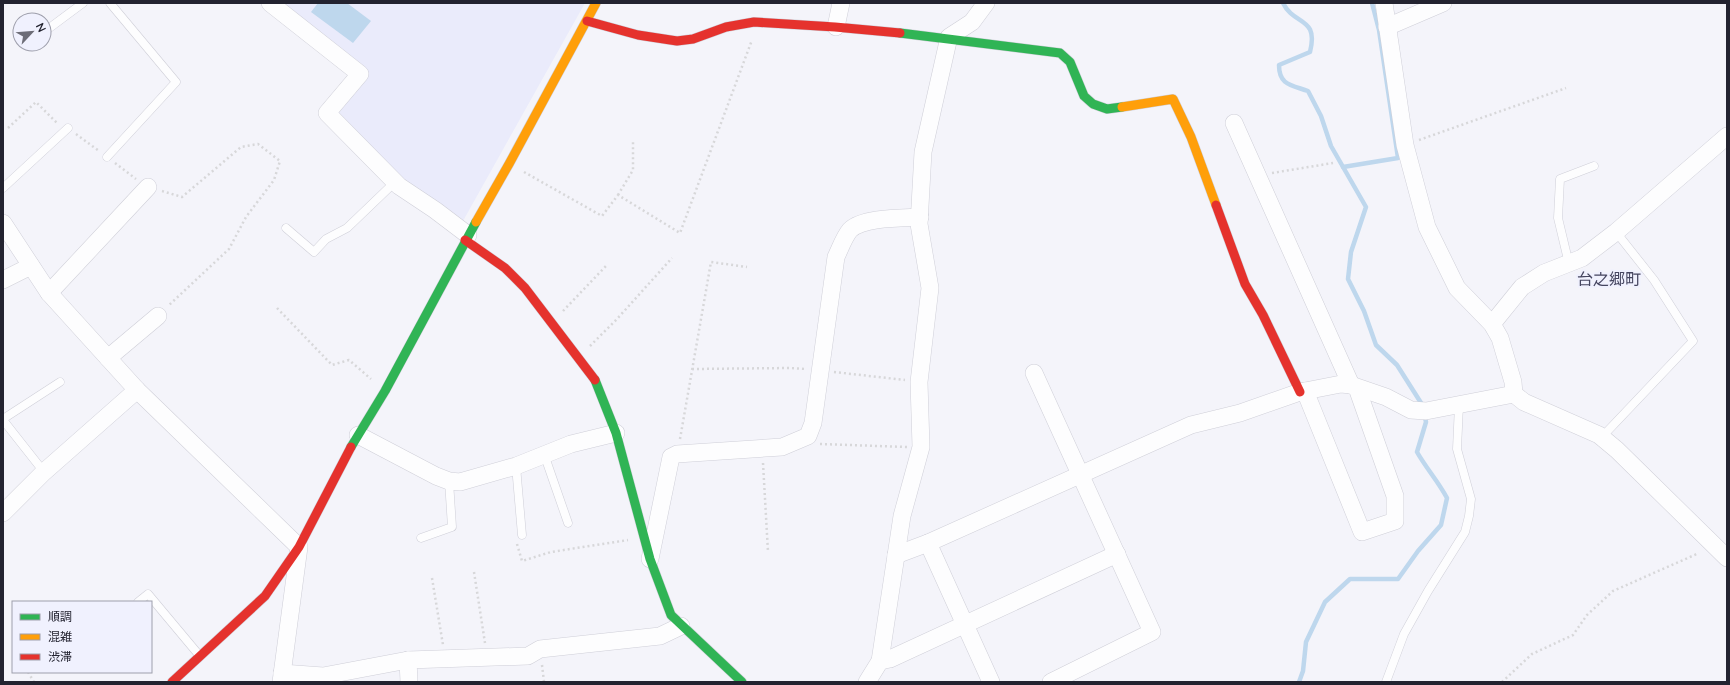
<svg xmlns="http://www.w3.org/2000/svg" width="1730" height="685" font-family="Lato,'Noto Sans JP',sans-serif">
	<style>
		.built { fill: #eaebfb }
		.water { fill: #bed7ed }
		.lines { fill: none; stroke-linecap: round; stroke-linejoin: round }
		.stream { stroke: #bed7ed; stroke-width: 4.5 }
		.lane-casing { stroke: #cfcfd8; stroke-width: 9 }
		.street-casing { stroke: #cfcfd8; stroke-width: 18 }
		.fast-casing { stroke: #cfcfd8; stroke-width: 10 }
		.slow-casing { stroke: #cfcfd8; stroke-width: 10 }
		.jam-casing { stroke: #cfcfd8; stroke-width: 10 }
		.path { stroke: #d7d7d9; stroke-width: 2.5; stroke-dasharray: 2 3; stroke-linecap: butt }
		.lane { stroke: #fdfdfe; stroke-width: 8 }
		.street { stroke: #fdfdfe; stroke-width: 17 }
		.fast { stroke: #30b455; stroke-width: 9 }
		.slow { stroke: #ff9f0a; stroke-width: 9 }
		.jam { stroke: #e5322d; stroke-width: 9 }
		.labels { text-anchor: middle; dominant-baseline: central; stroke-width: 4; stroke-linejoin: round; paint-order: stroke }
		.quarter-label { font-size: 16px; fill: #464660; stroke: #f0f1fe }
	</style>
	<rect width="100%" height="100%" fill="#f4f4fa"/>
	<!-- built -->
	<polygon class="built" points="286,3 585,3 463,221 402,182 333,114 365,73 286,6"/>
	<!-- water -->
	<polygon class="water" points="318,3 347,3 371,21 353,43 311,12"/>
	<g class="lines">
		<!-- stream -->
		<g class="stream">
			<path d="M 1283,3 C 1294,26 1319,16 1310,52 L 1279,65 C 1279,85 1291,85 1308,91 L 1321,116 L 1331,146 L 1366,207 L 1351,252 L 1348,279 L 1364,311 L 1376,345 L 1397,365 L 1423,406"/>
			<polyline points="1343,167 1398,158 1379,30 1372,3"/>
			<path d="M 1299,682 L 1303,671 L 1306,642 L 1325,602 L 1350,579 L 1398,579 L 1418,551 L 1441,525 L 1447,498 C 1438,481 1426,468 1417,452 L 1426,422 L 1424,414"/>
		</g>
		<!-- lane casing -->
		<g class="lane-casing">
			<g id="lane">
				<polyline points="44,32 83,3"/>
				<polyline points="107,157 176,82 110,3"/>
				<polyline points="3,188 68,128"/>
				<polyline points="286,228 314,252 326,239 347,228 395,182"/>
				<polyline points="1569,264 1558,218 1560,179 1594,166"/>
				<polyline points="3,419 60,382"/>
				<polyline points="3,420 44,472"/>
				<polyline points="1601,438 1693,341 1654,280 1616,232"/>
				<polyline points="544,454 568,523"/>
				<polyline points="516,466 522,535"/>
				<polyline points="421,538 452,527 449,481"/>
				<polyline points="138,602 148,594 199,655"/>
				<polyline points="1386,682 1404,634 1428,591 1465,532 1469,516 1471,499 1457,449 1459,405"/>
			</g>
		</g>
		<!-- street casing -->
		<g class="street-casing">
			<g id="street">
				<polyline points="270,3 360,74 327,113 399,186 435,210 468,235"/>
				<polyline points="1384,3 1405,145 1427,227 1457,288 1492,324 1500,338 1513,382 1514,394 1524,402 1599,435 1617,450 1727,558"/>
				<polyline points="836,27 841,3"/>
				<polyline points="1387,27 1443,3"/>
				<polyline points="1234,123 1351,385"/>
				<polyline points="3,223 49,293 137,390 299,547 281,682"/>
				<polyline points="3,280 31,266"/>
				<polyline points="49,293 148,187"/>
				<polyline points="1492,324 1522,287 1544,273 1582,258 1616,232 1727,136"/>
				<polyline points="108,358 158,316"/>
				<polyline points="1034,373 1152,632 1051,682"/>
				<polyline points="1305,391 1362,532 1395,521 1395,496 1357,388"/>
				<polyline points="358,435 436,476 449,481 460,482 516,466 571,444 616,433"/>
				<polyline points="3,513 44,472 137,390"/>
				<polyline points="928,543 991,682"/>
				<polyline points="896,555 928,543 1191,425 1240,413 1300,392 1341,384 1351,385 1386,397 1411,410 1426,411 1514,394"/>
				<path d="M 650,559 L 671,457 L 677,454 L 782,447 L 808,436 L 813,423 L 836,257 C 840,249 844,237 850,230 C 863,217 903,218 920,217"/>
				<polyline points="408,660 409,682"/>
				<polyline points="880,661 890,659 1117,554"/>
				<polyline points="282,673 323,676 408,660 528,656 540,649 660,636 681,626"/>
				<polyline points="867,682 880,661 902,516 921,447 919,382 930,288 919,224 923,152 949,37 972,22 986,3"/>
			</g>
		</g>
		<!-- fast casing -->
		<g class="fast-casing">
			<g id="fast">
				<polyline points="900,33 1060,53 1070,62 1084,96 1093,104 1107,109 1122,107"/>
				<polyline points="595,380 616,433 650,559 671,615 742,682"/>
				<polyline points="351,447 385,391 476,222"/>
			</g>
		</g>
		<!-- slow casing -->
		<g class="slow-casing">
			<g id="slow">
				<polyline points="1122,107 1173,99 1191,137 1216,205"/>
				<polyline points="476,222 509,164 596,3"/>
			</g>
		</g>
		<!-- jam casing -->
		<g class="jam-casing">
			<g id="jam">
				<polyline points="587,21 638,35 677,41 693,39 726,27 754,22 835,27 900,33"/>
				<polyline points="1216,205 1245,284 1263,315 1300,392"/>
				<polyline points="465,240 505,268 525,288 595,380"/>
				<polyline points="172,682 265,596 299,547 351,447"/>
			</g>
		</g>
		<!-- path -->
		<g class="path">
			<polyline points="8,128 36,102 58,124"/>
			<polyline points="76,134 99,151"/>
			<polyline points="1419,140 1566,88"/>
			<polyline points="115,163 136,179"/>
			<polyline points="524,172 602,216 618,195 680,233 752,40"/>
			<polyline points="1272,173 1333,163"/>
			<polyline points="162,191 182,197 241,147 258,144 280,161 274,180 246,217 229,249 168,306"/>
			<polyline points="618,195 633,170 633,140"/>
			<polyline points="277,308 332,365 349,360 371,379"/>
			<polyline points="563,311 606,266"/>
			<polyline points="590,346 617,319 672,258"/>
			<polyline points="692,369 790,368 806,369"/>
			<polyline points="834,372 905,380"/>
			<polyline points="680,439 711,262 747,267"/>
			<polyline points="820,444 907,447"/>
			<polyline points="763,463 768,552"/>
			<polyline points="517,544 522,561 551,552 628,540"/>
			<polyline points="474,572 485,643"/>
			<polyline points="432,578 443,645"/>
			<polyline points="542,665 544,682"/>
			<polyline points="28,672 34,682"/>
			<polyline points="1502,682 1532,654 1573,635 1587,615 1613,591 1699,553"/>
		</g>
		<!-- lane -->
		<use href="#lane" class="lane"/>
		<!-- street -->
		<use href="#street" class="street"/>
		<!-- fast -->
		<use href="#fast" class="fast"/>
		<!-- slow -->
		<use href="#slow" class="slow"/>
		<!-- jam -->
		<use href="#jam" class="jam"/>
	</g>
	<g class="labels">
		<!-- quarter labels -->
		<g class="quarter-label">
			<text x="1609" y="278">台之郷町</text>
		</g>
	</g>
	<!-- border -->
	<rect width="1730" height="685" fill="none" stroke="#232330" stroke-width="8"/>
	<!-- legend -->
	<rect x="12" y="601" width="140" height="72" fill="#f0f1fe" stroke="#9e9fac"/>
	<rect x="20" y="614" width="20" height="6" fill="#30b455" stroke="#9e9fac"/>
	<text x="48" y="621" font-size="12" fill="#232330">順調</text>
	<rect x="20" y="634" width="20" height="6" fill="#ff9f0a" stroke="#9e9fac"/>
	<text x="48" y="641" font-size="12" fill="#232330">混雑</text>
	<rect x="20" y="654" width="20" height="6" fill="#e5322d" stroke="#9e9fac"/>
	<text x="48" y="661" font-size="12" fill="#232330">渋滞</text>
	<!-- north arrow -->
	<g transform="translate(32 32) rotate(64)"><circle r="19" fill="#f0f1fe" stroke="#9e9fac"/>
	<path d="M0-3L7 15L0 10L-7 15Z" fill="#6c6c77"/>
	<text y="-6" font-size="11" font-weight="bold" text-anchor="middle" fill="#232330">N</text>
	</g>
</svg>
